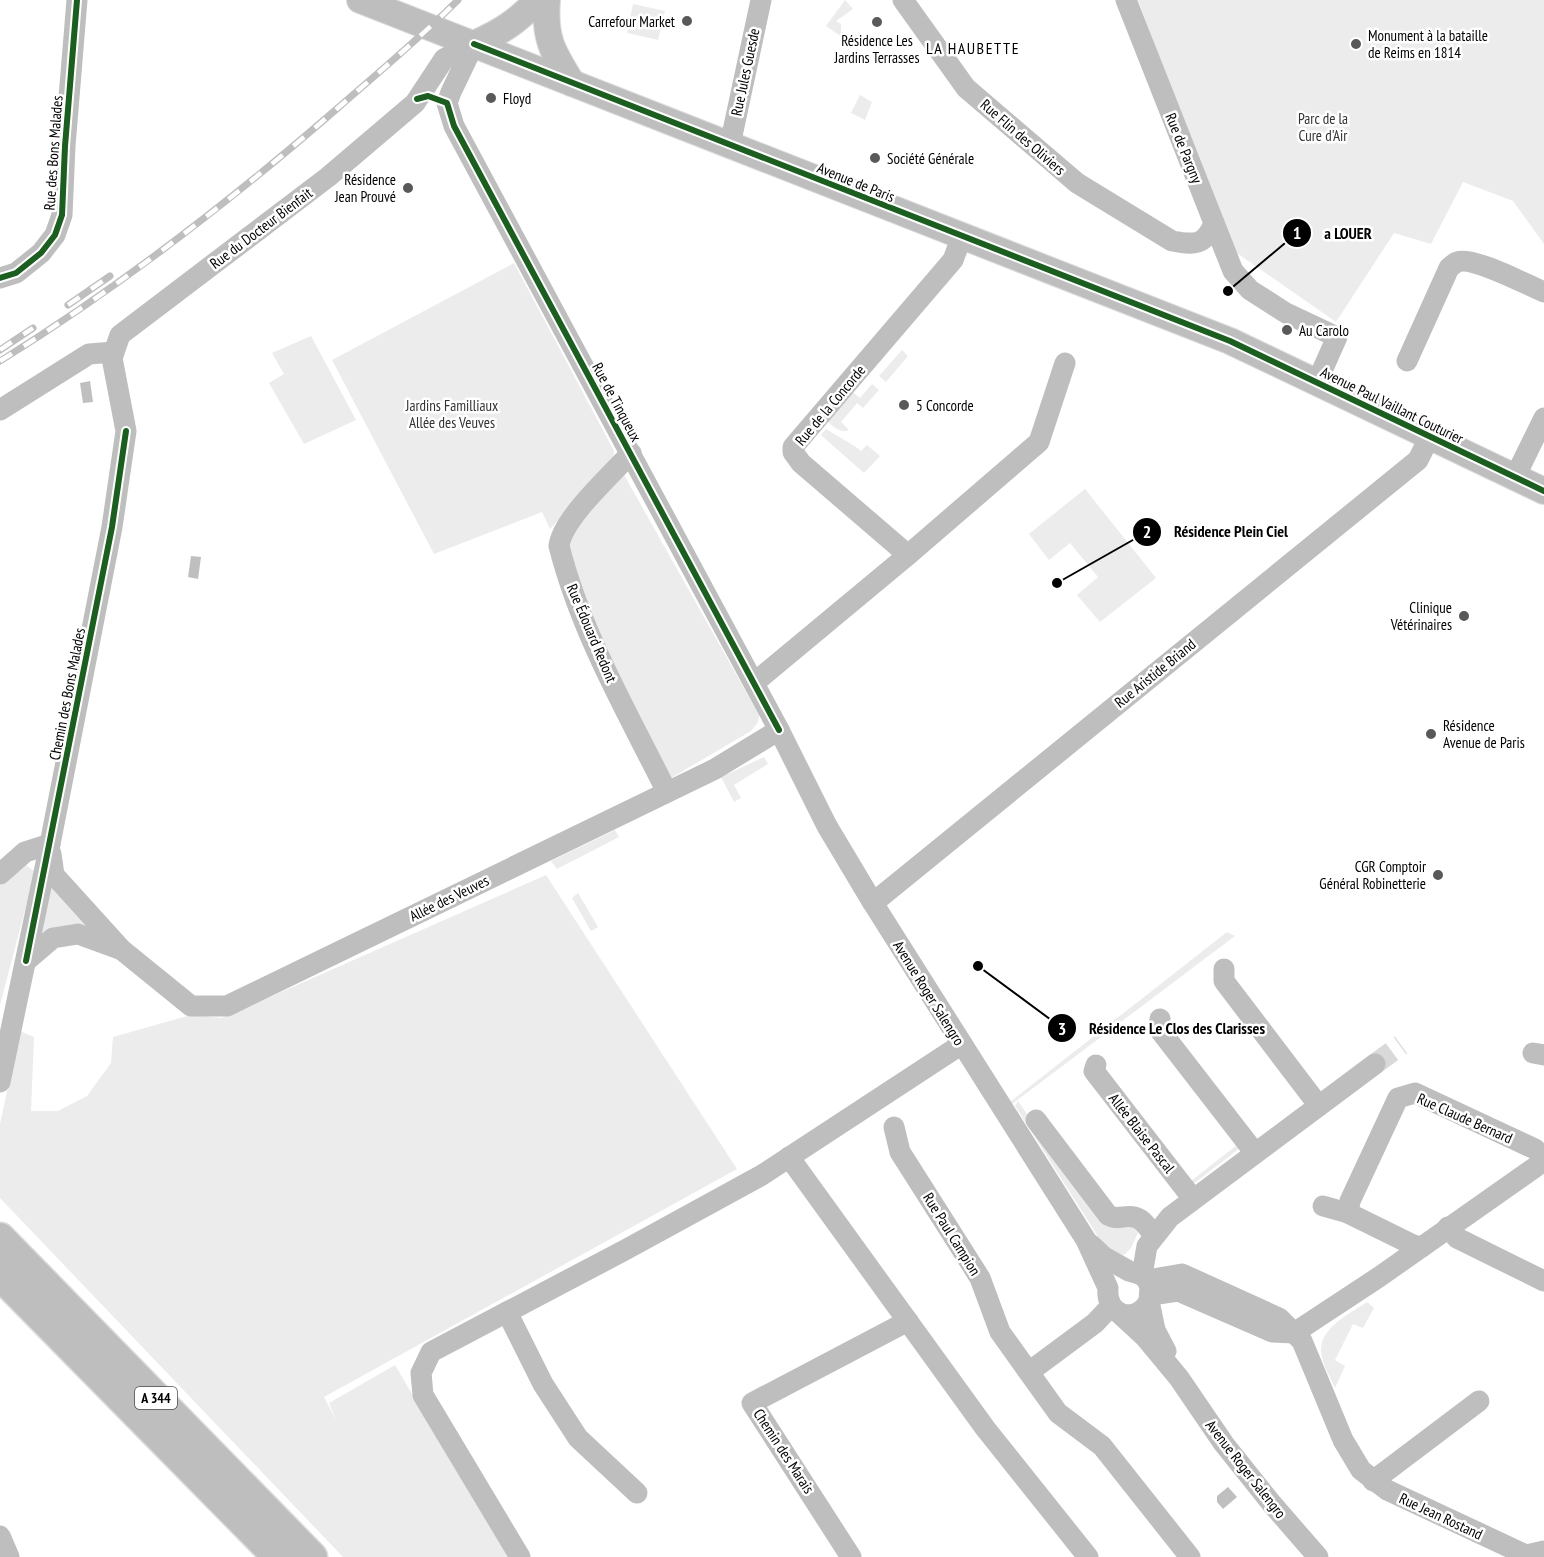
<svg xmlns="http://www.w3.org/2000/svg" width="1544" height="1557" font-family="'PT Sans Narrow',sans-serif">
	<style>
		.green { fill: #ececec }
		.water { fill: #bfbfbf }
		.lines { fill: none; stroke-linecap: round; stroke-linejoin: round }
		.minor-tunnel { stroke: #d9d9d9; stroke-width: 21; stroke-dasharray: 21 10; stroke-linecap: butt }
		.major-casing { stroke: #dbdbdb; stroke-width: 28 }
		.highway-casing { stroke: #dbdbdb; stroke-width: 33 }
		.minor { stroke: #bebebe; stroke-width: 21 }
		.major { stroke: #bebebe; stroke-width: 26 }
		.highway { stroke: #bebebe; stroke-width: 30 }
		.rail-casing { stroke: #bebebe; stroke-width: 7 }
		.rail { stroke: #fff; stroke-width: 4.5; stroke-dasharray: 14; stroke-linecap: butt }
		.cycleway-casing { stroke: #fff; stroke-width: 10 }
		.cycleway { stroke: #1b5e20; stroke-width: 6 }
		.poi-dot { fill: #595959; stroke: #fff; stroke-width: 2 }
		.labels { text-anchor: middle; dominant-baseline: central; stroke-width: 5; stroke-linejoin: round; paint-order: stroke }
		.shield { fill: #fff; stroke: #4c4c4c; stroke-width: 1.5 }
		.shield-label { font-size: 14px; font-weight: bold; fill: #000 }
		.poi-label { font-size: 15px; fill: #000; stroke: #fff; text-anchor: start }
		.street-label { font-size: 15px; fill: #000; stroke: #fff }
		.park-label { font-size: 15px; fill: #333; stroke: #fff }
		.neighbourhood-label { font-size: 16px; letter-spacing: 1.5px; fill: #000; stroke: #fff }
		.leader { fill: none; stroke: #000; stroke-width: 2 }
		.callout-dot { fill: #000; stroke: #fff; stroke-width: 2 }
		.mark-label { font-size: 18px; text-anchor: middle; font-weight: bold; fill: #fff }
		.callout-label { font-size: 16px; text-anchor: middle; font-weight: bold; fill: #000; stroke: #fff; stroke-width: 5; stroke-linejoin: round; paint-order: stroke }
	</style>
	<rect width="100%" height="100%" fill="#fff"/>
	<!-- green -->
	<g class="green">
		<polygon points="845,0 853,9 836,21 841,24 841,32 849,35 852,32 861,38 855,46 826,26"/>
		<polygon points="1138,0 1544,0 1544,244 1513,201 1463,182 1431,244 1394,233 1336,322 1231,249"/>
		<polygon points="633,4 665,11 658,40 627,33"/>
		<polygon points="860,95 872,102 865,120 851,113"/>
		<polygon points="514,263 614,451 613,462 550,529 542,512 434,554 332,360"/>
		<polygon points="311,336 356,420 304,444 269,383 284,374 272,353"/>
		<polygon points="902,350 908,356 886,382 879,376"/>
		<path d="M 872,384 L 879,390 L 863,408 L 857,403 L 841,422 L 849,430 C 839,434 832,425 825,419 L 850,390 L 860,398 Z"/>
		<path d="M 826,429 C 838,437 850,442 861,451 L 867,445 L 880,456 L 864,473 L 821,435 Z"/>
		<polygon points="623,473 759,715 758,722 751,731 671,778 622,696 563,550 566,537"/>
		<polygon points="1085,489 1156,578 1100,622 1077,595 1098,577 1070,543 1049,560 1029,534"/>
		<polygon points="764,757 768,764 734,785 741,798 734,802 721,777"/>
		<polygon points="615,830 619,837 557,869 551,861"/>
		<polygon points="22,862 35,872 0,1005 0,885"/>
		<polygon points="546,875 737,1169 324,1397 336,1420 329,1403 395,1365 508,1557 343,1557 0,1198 0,1124 20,1031 34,1037 31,1111 58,1111 87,1096 111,1063 113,1037 191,1015 222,1018"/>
		<path d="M 50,879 L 94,929 C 70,924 61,924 38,936 Z"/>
		<polygon points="578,893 598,927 591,931 572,898"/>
		<polygon points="1227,932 1235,936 1012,1104 1010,1102"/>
		<polygon points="1018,1101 1098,1216 1141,1226 1131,1248 1124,1255 1113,1252 1104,1246 1015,1106"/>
		<polygon points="1237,1145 1240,1148 1192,1185 1191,1181"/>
		<path d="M 1367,1302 L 1374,1308 L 1363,1328 L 1353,1324 L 1335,1360 L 1345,1366 L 1335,1388 C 1331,1378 1324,1368 1322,1357 C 1315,1330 1348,1315 1367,1302 Z"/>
	</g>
	<!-- water -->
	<g class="water">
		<polygon points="90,381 93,402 83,403 80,383"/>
		<polygon points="191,556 201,557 198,579 188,577"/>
		<polygon points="1228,1487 1237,1497 1223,1509 1217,1502 1217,1496"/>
	</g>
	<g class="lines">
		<!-- minor-tunnel -->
		<polyline class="minor-tunnel" points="1375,1064 1401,1045"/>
		<!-- major casing -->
		<g class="major-casing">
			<g id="major">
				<polyline points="360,0 1230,341 1544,491"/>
				<path d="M 547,0 C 544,38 552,51 572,83"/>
				<path d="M 474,44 C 503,31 516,22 538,0"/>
			</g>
		</g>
		<!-- highway casing -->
		<g class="highway-casing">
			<g id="highway">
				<polyline points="0,1238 312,1557"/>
				<polyline points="0,1275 278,1557"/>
			</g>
		</g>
		<!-- minor -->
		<g class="minor">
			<path d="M 903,0 L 966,88 L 1077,183 L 1172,241 C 1194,245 1205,246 1214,223"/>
			<polyline points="1126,0 1233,271 1250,290 1286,313 1337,337 1317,382"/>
			<path d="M 474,44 L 451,92 L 447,103 L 454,126 L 779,730 L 827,826 L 873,903 L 1086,1240 L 1108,1288 C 1105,1316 1136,1325 1149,1301"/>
			<polyline points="730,145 761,0"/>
			<polyline points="0,278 16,273 41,253 55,235 62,215 65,146 77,0"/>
			<path d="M 1407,361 L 1449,268 C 1451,266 1455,263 1457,262 C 1473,256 1527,285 1544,292"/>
			<polyline points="0,410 89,354 114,352"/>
			<path d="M 631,453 C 611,475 562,519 559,546 C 581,633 627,712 667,792"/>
			<polyline points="1515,477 1544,418"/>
			<polyline points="908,555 801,463 793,452 793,447 953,260 962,236"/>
			<polyline points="754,683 908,555 1039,442 1065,363"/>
			<polyline points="51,854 54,875 122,950 191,1006 227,1006 715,769 779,730"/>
			<polyline points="0,874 25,852 50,844"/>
			<polyline points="873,903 1418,460 1430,436"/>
			<polyline points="26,961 53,938 78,934 119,949"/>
			<polyline points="1224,969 1224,981 1319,1106"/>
			<polyline points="1160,1019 1159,1029 1255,1153"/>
			<polyline points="1533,1053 1544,1055"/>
			<polyline points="1096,1065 1094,1071 1193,1199"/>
			<polyline points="0,1082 50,844 112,527 126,431 112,358 120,335 328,177 415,103 444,59 474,44"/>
			<path d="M 1036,1120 L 1108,1215 C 1114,1218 1116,1218 1123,1217 C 1140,1214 1145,1223 1154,1236"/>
			<polyline points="894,1127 900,1152 980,1278 1000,1332 1058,1413 1102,1446 1190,1557"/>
			<polyline points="789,1157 985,1428 1088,1557"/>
			<polyline points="1323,1206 1348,1213 1413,1245 1422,1247"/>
			<polyline points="1348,1213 1350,1201 1398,1098 1415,1093 1535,1149 1544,1157"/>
			<polyline points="1448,1227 1457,1238 1544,1281"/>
			<polyline points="1090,1244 1104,1257 1129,1271 1142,1275 1147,1280 1150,1287 1149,1301 1155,1330 1166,1351"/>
			<polyline points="1142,1275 1147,1246 1170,1217 1375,1064"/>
			<polyline points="1147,1280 1182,1274 1279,1318 1302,1341 1343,1440 1361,1470 1387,1490 1526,1555 1544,1551"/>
			<polyline points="1151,1295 1178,1291 1272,1332 1294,1333 1379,1277 1544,1161"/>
			<polyline points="507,1312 543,1384 578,1438 637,1493"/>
			<polyline points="1119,1313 1145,1337 1179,1378 1224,1444 1272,1504 1318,1557"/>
			<polyline points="1029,1372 1095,1323 1111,1306"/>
			<polyline points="1373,1481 1479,1401"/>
			<polyline points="0,1536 9,1557"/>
			<polyline points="520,1557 423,1395 421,1373 431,1352 625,1250 762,1175 962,1044"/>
			<polyline points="851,1557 752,1403 908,1321"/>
		</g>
		<!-- major -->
		<use href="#major" class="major"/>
		<!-- highway -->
		<use href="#highway" class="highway"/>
		<!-- rail casing -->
		<g class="rail-casing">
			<g id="rail">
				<polyline points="68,305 110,276"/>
				<polyline points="0,350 33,328"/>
				<path d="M 0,361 C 120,287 233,199 339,107 C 379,72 420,38 458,0"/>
			</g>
		</g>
		<!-- rail -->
		<use href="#rail" class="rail"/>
		<!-- cycleway casing -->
		<g class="cycleway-casing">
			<g id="cycleway">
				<polyline points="474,44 1230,341 1544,491"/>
				<polyline points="417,99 428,96 447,103 454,126 779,730"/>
				<polyline points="0,278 16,273 41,253 55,235 62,215 65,146 77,0"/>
				<polyline points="26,961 112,527 126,431"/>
			</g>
		</g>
		<!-- cycleway -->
		<use href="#cycleway" class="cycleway"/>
	</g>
	<!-- markers -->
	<g class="poi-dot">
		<circle cx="687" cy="21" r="6"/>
		<circle cx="877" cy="22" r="6"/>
		<circle cx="1356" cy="44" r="6"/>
		<circle cx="491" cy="98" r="6"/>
		<circle cx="875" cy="158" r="6"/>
		<circle cx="408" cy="188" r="6"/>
		<circle cx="1287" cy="330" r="6"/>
		<circle cx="904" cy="405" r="6"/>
		<circle cx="1464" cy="616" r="6"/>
		<circle cx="1431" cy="734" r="6"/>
		<circle cx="1438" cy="875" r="6"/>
	</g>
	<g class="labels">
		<!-- shield labels -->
		<rect class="shield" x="135" y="1387" width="42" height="22" rx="4.5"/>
		<g class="shield-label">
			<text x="156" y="1398">A 344</text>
		</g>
		<!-- poi labels -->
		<g class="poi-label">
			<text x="675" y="21" text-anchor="end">Carrefour Market</text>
			<text x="1368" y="35">Monument à la bataille<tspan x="1368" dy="17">de Reims en 1814</tspan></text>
			<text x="877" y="40" text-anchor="middle">Résidence Les<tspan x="877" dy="17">Jardins Terrasses</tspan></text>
			<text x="503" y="98">Floyd</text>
			<text x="887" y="158">Société Générale</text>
			<text x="396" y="179" text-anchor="end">Résidence<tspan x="396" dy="17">Jean Prouvé</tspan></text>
			<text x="1299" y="330">Au Carolo</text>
			<text x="916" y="405">5 Concorde</text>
			<text x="1452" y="607" text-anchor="end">Clinique<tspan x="1452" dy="17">Vétérinaires</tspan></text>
			<text x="1443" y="725">Résidence<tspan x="1443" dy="17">Avenue de Paris</tspan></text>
			<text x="1426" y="866" text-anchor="end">CGR Comptoir<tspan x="1426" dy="17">Général Robinetterie</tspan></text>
		</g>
		<!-- street labels -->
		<g class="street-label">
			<text transform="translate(745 72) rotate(-78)">Rue Jules Guesde</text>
			<text transform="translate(1023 137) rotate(41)">Rue Flin des Oliviers</text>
			<text transform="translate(1184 148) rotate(68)">Rue de Pargny</text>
			<text transform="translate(53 153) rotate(-86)">Rue des Bons Malades</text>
			<text transform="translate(856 182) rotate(22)">Avenue de Paris</text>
			<text transform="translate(261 228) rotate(-37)">Rue du Docteur Bienfait</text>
			<text transform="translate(617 402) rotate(62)">Rue de Tinqueux</text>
			<text transform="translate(830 405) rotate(-50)">Rue de la Concorde</text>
			<text transform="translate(1392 405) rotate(26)">Avenue Paul Vaillant Couturier</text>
			<text transform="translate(592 633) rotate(67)">Rue Édouard Redont</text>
			<text transform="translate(1155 673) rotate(-39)">Rue Aristide Briand</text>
			<text transform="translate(67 694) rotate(-79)">Chemin des Bons Malades</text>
			<text transform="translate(449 898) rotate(-26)">Allée des Veuves</text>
			<text transform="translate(929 993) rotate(58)">Avenue Roger Salengro</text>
			<text transform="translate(1465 1118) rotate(24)">Rue Claude Bernard</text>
			<text transform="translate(1142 1133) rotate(52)">Allée Blaise Pascal</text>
			<text transform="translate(952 1234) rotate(58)">Rue Paul Campion</text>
			<text transform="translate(784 1451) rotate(57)">Chemin des Marais</text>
			<text transform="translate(1246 1469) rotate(52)">Avenue Roger Salengro</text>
			<text transform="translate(1441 1516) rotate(25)">Rue Jean Rostand</text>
		</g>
		<!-- park labels -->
		<g class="park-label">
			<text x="1323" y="118">Parc de la<tspan x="1323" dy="17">Cure d'Air</tspan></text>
			<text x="452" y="405">Jardins Familliaux<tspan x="452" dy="17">Allée des Veuves</tspan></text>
		</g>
		<!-- neighbourhood labels -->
		<g class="neighbourhood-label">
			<text x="973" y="48">LA HAUBETTE</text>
		</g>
	</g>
	<!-- callouts -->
	<path class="leader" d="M1228 291L1297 233M1057 583L1147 532M978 966L1062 1028"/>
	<g class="callout-dot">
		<circle cx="1228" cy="291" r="6"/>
		<circle cx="1057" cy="583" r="6"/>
		<circle cx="978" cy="966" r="6"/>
		<circle cx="1297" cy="233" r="15"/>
		<circle cx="1147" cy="532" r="15"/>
		<circle cx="1062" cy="1028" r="15"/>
	</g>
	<g class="mark-label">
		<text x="1297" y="239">1</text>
		<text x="1147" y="538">2</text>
		<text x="1062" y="1035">3</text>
	</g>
	<g class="callout-label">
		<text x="1348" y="239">a LOUER</text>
		<text x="1231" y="537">Résidence Plein Ciel</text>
		<text x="1177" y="1034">Résidence Le Clos des Clarisses</text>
	</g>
</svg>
